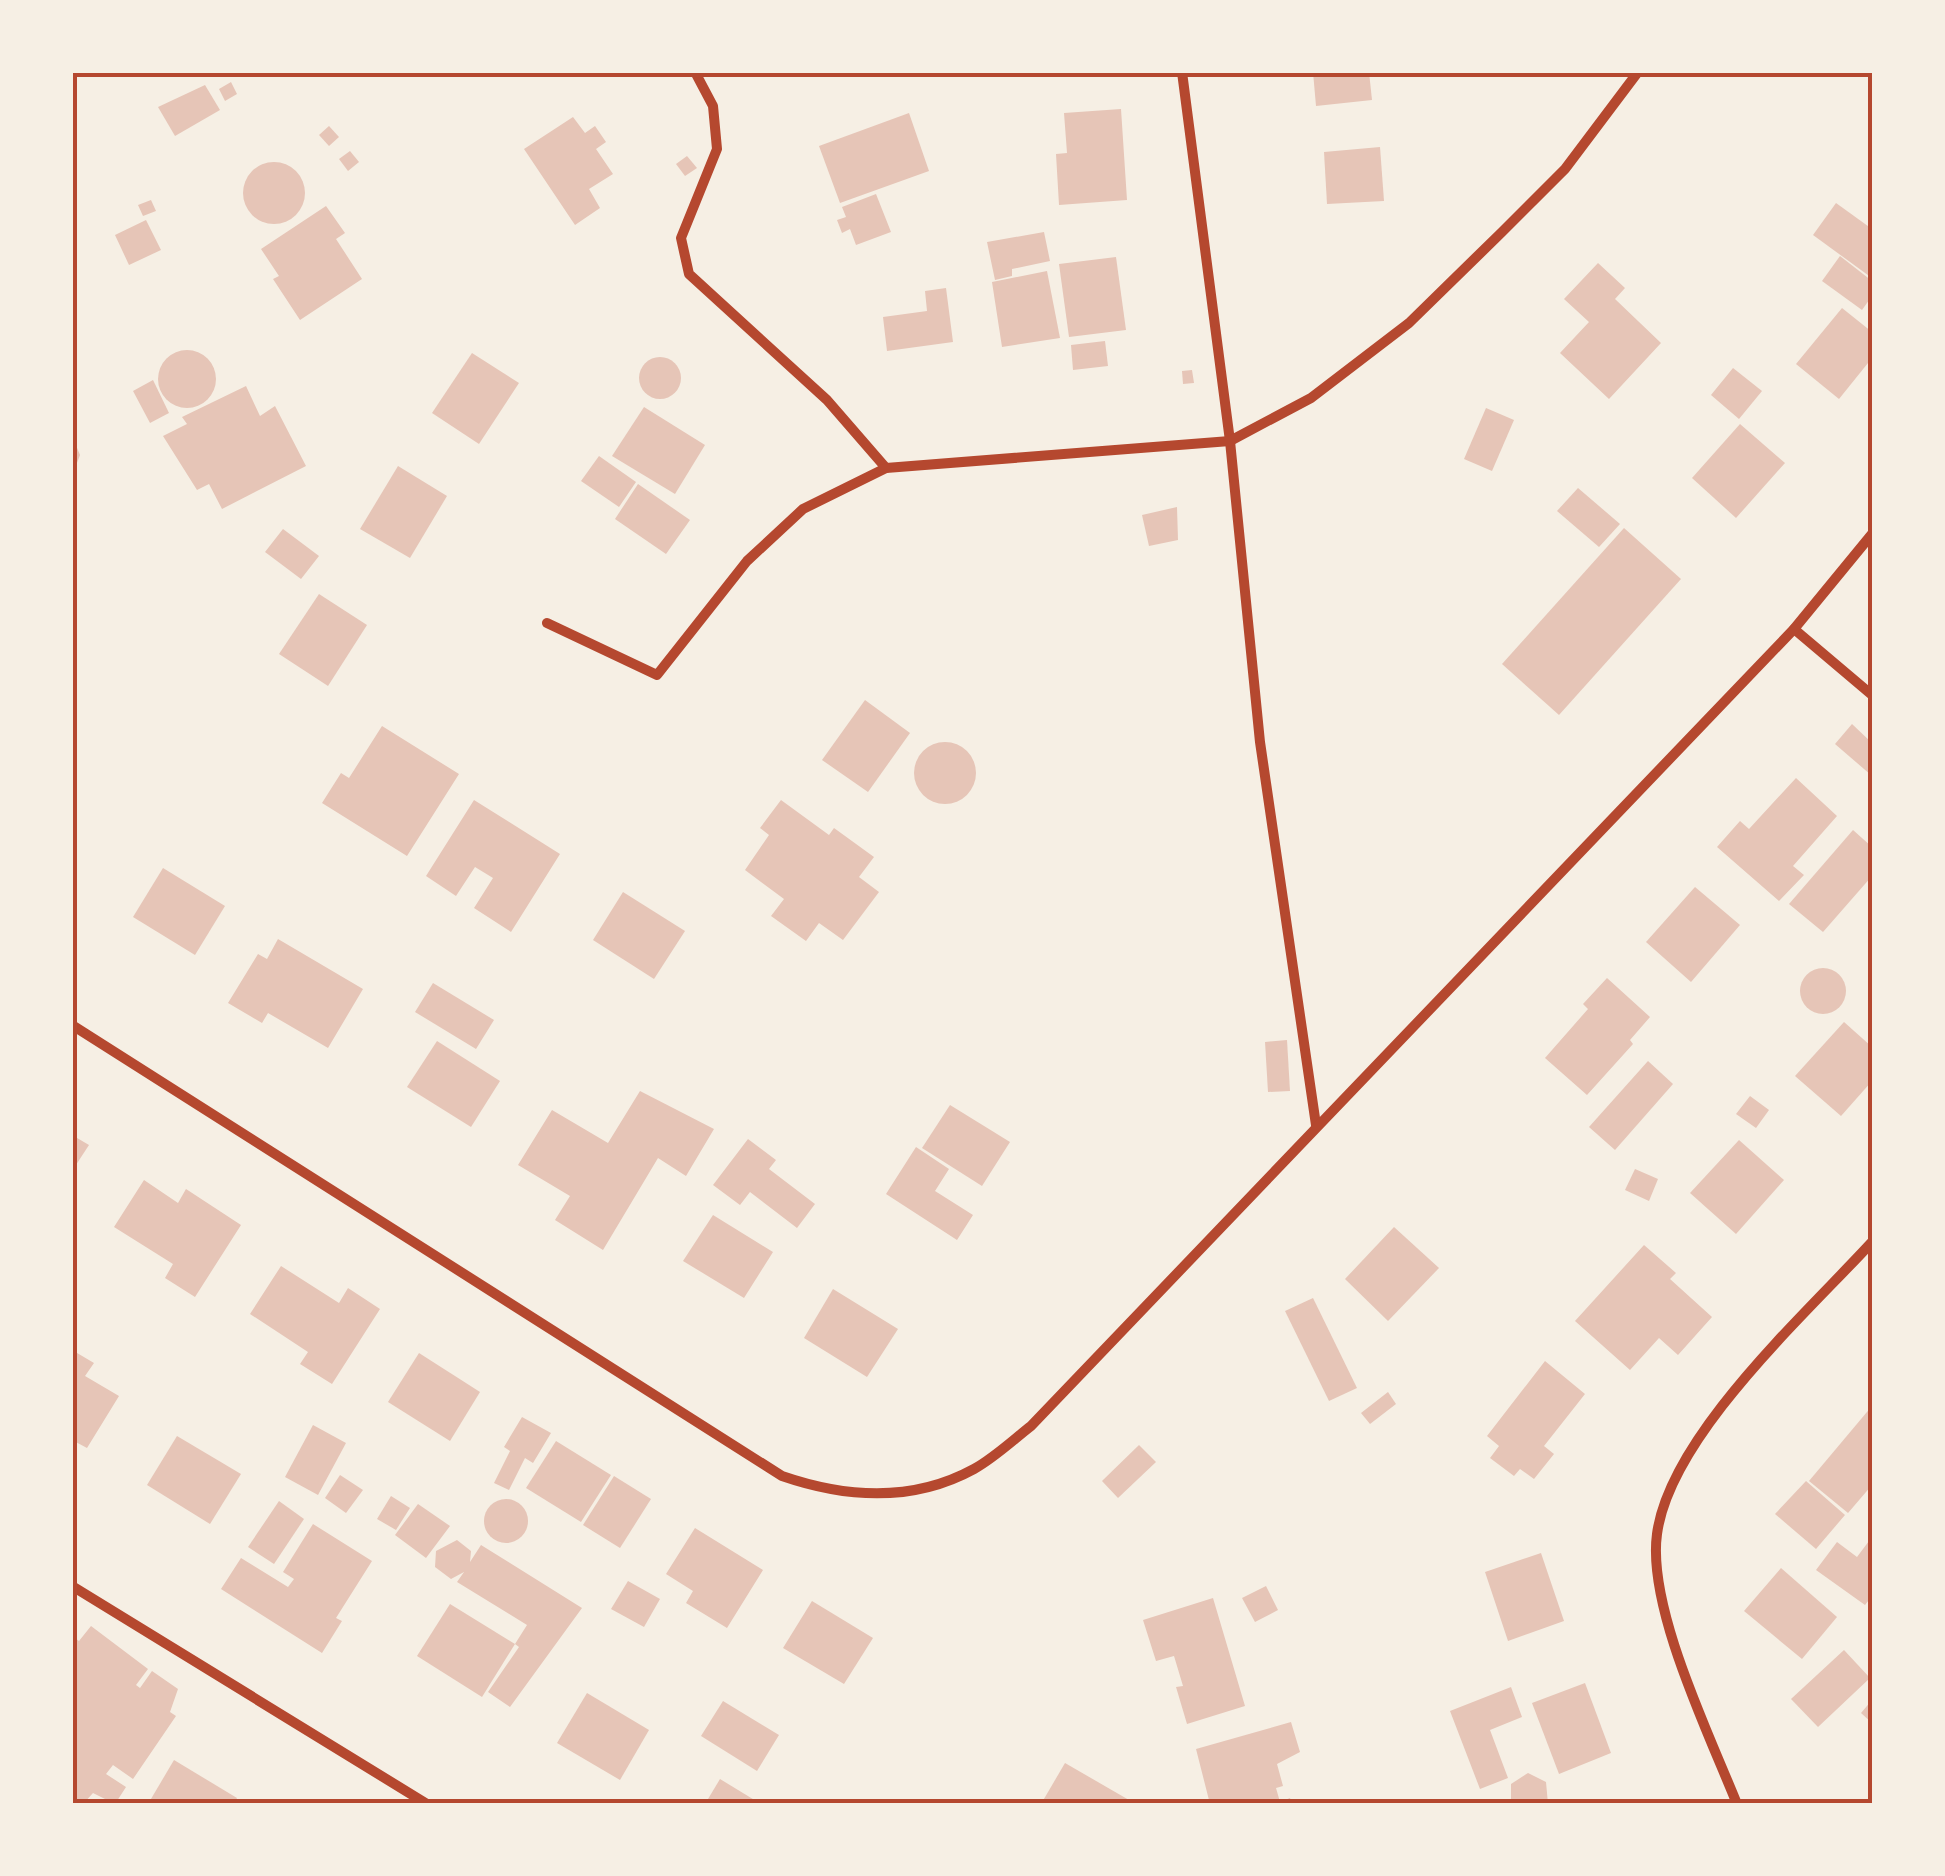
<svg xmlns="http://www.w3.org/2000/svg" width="1945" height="1876" font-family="'Open Sans',sans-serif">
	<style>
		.building { fill: #e6c5b7 }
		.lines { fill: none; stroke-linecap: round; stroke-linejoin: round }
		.minor { stroke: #b5482f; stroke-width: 10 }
		.neatline { fill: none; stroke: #b5482f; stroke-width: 4 }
	</style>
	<rect width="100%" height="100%" fill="#f6efe4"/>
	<!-- building -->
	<g class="building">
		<polygon points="1313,72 1369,72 1372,100 1316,106"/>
		<polygon points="231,82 237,94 225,101 219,89"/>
		<polygon points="205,85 220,110 175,136 158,107"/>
		<polygon points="1121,109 1127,200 1059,205 1056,154 1067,153 1064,113"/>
		<polygon points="909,113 929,171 840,203 819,146"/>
		<polygon points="573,117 585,133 595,126 606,142 596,149 613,174 589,189 600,208 575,225 524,149"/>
		<polygon points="329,126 339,137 329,146 319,135"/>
		<polygon points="1380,147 1384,201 1327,204 1324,152"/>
		<polygon points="350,151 359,162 348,171 339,159"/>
		<polygon points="687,156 697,168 685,176 676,164"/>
		<circle cx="274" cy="193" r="31"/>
		<polygon points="876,194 891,232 856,245 850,229 842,233 837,220 846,217 842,207"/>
		<polygon points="151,200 156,211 143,216 138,205"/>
		<polygon points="1836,203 1872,229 1872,278 1813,235"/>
		<polygon points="326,206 345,233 336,239 362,279 300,320 273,279 279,276 261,249"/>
		<polygon points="146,220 161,250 129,265 115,235"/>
		<polygon points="1044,232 1050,261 1012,269 1012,276 995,280 987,242"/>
		<polygon points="1840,256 1872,281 1872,296 1862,310 1822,281"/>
		<polygon points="1116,257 1126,330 1069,337 1059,264"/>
		<polygon points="1598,263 1625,288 1615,299 1661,343 1609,399 1560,353 1589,322 1564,299"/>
		<polygon points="1047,271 1060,338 1002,347 992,282"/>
		<polygon points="946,288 953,342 887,351 883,317 927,311 925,291"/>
		<polygon points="1842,308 1872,332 1872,358 1839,399 1796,364"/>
		<polygon points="1105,341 1108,366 1073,370 1071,345"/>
		<circle cx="187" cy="379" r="29"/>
		<polygon points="472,353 519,383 479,444 432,413"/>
		<circle cx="660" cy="378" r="21"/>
		<polygon points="1733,368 1762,391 1739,419 1711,395"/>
		<polygon points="1192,370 1194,383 1183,384 1182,371"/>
		<polygon points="153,380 169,413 150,423 133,391"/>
		<polygon points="246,386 260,416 275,406 306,466 222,509 209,484 197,490 163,436 187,424 182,417"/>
		<polygon points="644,407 705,445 675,494 612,456"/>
		<polygon points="1486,408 1514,420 1492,471 1464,459"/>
		<polygon points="1740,424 1785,463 1736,518 1692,478"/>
		<polygon points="72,436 80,455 72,476"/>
		<polygon points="599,456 636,482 619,507 581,481"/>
		<polygon points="398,466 447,496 410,558 360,529"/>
		<polygon points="638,484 690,520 666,554 615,519"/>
		<polygon points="1578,488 1620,524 1599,547 1557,511"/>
		<polygon points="1177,507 1178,540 1149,546 1142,515"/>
		<polygon points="1624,528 1681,579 1559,715 1502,664"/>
		<polygon points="283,529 319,556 301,579 265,552"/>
		<polygon points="319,594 367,625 328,686 279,654"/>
		<polygon points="865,700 910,733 868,792 822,760"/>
		<polygon points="1852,724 1872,743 1871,775 1835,744"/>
		<polygon points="382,726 459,774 407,856 322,803 341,773 349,778"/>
		<circle cx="945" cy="773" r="31"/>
		<polygon points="1796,778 1837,816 1793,866 1804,875 1779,901 1717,847 1740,821 1749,829"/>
		<polygon points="474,800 560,854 511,932 474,908 493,878 475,867 456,896 426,876"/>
		<polygon points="781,800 829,835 834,828 874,857 859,877 879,892 843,940 819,923 806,941 771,916 784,899 745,870 769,835 760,828"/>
		<polygon points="1853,830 1872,847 1872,876 1823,932 1789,904"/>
		<polygon points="163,868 225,906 195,955 133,917"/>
		<polygon points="1695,887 1740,925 1691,982 1646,942"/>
		<polygon points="623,892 685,931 654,979 593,940"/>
		<polygon points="278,939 363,989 328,1048 268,1013 262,1023 228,1003 258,954 267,959"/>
		<circle cx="1823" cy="991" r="23"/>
		<polygon points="1607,978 1650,1017 1630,1040 1633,1044 1587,1095 1545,1058 1588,1009 1583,1004"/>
		<polygon points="433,983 494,1020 476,1049 415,1012"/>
		<polygon points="1844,1022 1872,1047 1872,1081 1841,1116 1795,1076"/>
		<polygon points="1287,1040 1290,1091 1268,1092 1265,1042"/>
		<polygon points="437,1041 500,1081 471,1127 407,1087"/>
		<polygon points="1648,1061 1673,1084 1615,1150 1589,1127"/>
		<polygon points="640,1091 714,1129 686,1176 658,1158 603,1250 555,1220 570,1196 518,1165 552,1110 608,1143"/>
		<polygon points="1750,1096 1769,1110 1756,1128 1736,1114"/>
		<polygon points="950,1105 1010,1142 982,1186 922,1148"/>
		<polygon points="72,1135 89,1145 72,1171"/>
		<polygon points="748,1139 776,1160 769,1169 815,1204 797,1228 750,1192 740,1205 713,1185"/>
		<polygon points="1739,1140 1784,1180 1736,1234 1690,1193"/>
		<polygon points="916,1147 949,1169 935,1191 973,1215 957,1240 886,1194"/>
		<polygon points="1635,1169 1658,1179 1649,1201 1625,1190"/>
		<polygon points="144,1180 178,1203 186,1189 241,1225 195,1297 165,1278 173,1264 114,1227"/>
		<polygon points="713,1215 773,1252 744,1298 683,1261"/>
		<polygon points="1394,1227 1439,1268 1388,1321 1345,1279"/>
		<polygon points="1644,1245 1676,1273 1670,1279 1712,1317 1678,1355 1659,1338 1630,1370 1575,1321"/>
		<polygon points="281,1266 339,1303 348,1288 380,1309 332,1384 300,1364 308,1352 250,1314"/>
		<polygon points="833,1289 898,1329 867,1377 804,1338"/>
		<polygon points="1313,1298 1357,1388 1329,1401 1285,1311"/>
		<polygon points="72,1350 94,1363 85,1376 119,1396 87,1448 72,1440"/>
		<polygon points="419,1353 480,1392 450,1441 388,1402"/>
		<polygon points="1545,1361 1585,1394 1544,1446 1554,1454 1534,1479 1520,1469 1514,1476 1490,1458 1499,1446 1487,1436"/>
		<polygon points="1388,1392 1396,1404 1370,1424 1361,1413"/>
		<polygon points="1872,1406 1872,1485 1848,1513 1809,1481"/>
		<polygon points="522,1417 551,1433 533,1463 525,1458 509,1490 494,1483 510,1451 504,1447"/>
		<polygon points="313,1425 346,1443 318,1495 285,1477"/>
		<polygon points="177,1436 241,1474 210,1524 147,1485"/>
		<polygon points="556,1441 611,1475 581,1522 526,1488"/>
		<polygon points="1139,1445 1156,1462 1118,1498 1102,1481"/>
		<polygon points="340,1475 363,1490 346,1513 325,1498"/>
		<polygon points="614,1476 651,1499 620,1548 583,1525"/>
		<polygon points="1806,1481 1845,1515 1816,1549 1775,1514"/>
		<polygon points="391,1496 410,1508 396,1530 377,1519"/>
		<circle cx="506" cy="1521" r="22"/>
		<polygon points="279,1501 304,1519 274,1564 248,1547"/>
		<polygon points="418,1504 450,1526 426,1558 395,1535"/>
		<polygon points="313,1524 372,1561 336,1618 342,1621 322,1653 221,1589 241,1558 288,1587 294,1579 283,1572"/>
		<polygon points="695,1528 763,1570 727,1628 686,1603 693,1591 666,1574"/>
		<polygon points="1872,1537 1872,1596 1865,1605 1816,1570 1837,1542 1857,1557"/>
		<polygon points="457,1540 471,1551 470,1562 481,1545 582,1608 510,1707 488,1692 519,1647 515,1644 527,1625 457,1582 464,1572 451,1579 435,1567 436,1551"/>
		<polygon points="1541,1553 1564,1621 1508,1641 1485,1572"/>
		<polygon points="1781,1568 1837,1617 1802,1659 1744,1611"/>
		<polygon points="628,1581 660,1599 644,1627 611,1609"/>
		<polygon points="1266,1586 1278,1610 1255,1622 1242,1598"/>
		<polygon points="1213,1598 1245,1706 1187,1724 1176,1687 1183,1686 1174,1656 1156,1661 1143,1620"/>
		<polygon points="812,1601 873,1638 844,1684 783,1648"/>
		<polygon points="450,1604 515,1644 482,1697 417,1656"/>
		<polygon points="91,1626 148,1669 136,1685 140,1688 152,1671 178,1689 170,1712 176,1716 133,1779 113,1765 106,1774 126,1787 115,1804 93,1793 83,1804 72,1804 72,1636 79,1641"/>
		<polygon points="1844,1650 1870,1678 1818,1727 1791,1699"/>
		<polygon points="1585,1683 1611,1753 1559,1774 1532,1703"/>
		<polygon points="1511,1687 1522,1717 1490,1730 1508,1778 1480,1789 1450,1711"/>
		<polygon points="587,1693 649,1730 620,1780 557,1743"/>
		<polygon points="1872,1700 1872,1723 1861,1713"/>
		<polygon points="723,1701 779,1735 757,1771 701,1736"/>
		<polygon points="1291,1722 1300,1752 1277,1764 1283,1786 1276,1788 1280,1802 1290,1798 1292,1804 1210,1804 1196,1749"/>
		<polygon points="174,1760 237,1798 234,1804 148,1804"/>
		<polygon points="1065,1763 1129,1800 1127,1804 1041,1804"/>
		<polygon points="1528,1773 1546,1782 1548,1804 1511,1804 1511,1784"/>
		<polygon points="720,1779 761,1804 705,1804"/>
	</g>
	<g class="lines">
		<!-- minor -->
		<g class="minor">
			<polyline points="695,72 713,106 717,149 681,238 689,274 827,400 886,468"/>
			<polyline points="1182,72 1230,441 1260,742 1316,1125"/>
			<polyline points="547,623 657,675 747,561 803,509 886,468 1230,441 1311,398 1409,323 1502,232 1565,169 1638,72"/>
			<polyline points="1794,629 1872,695"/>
			<path d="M 72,1025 L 782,1476 C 846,1498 912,1503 974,1469 C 994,1458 1013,1440 1031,1426 L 1794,629 L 1872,534"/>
			<polyline points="72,1586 427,1804"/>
			<path d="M 1737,1804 C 1709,1734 1647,1607 1657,1534 C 1670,1436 1806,1314 1872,1242"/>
		</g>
	</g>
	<!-- border -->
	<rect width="1945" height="1876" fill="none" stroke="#f6efe4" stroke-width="150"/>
	<rect x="75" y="75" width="1795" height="1726" class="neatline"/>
</svg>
